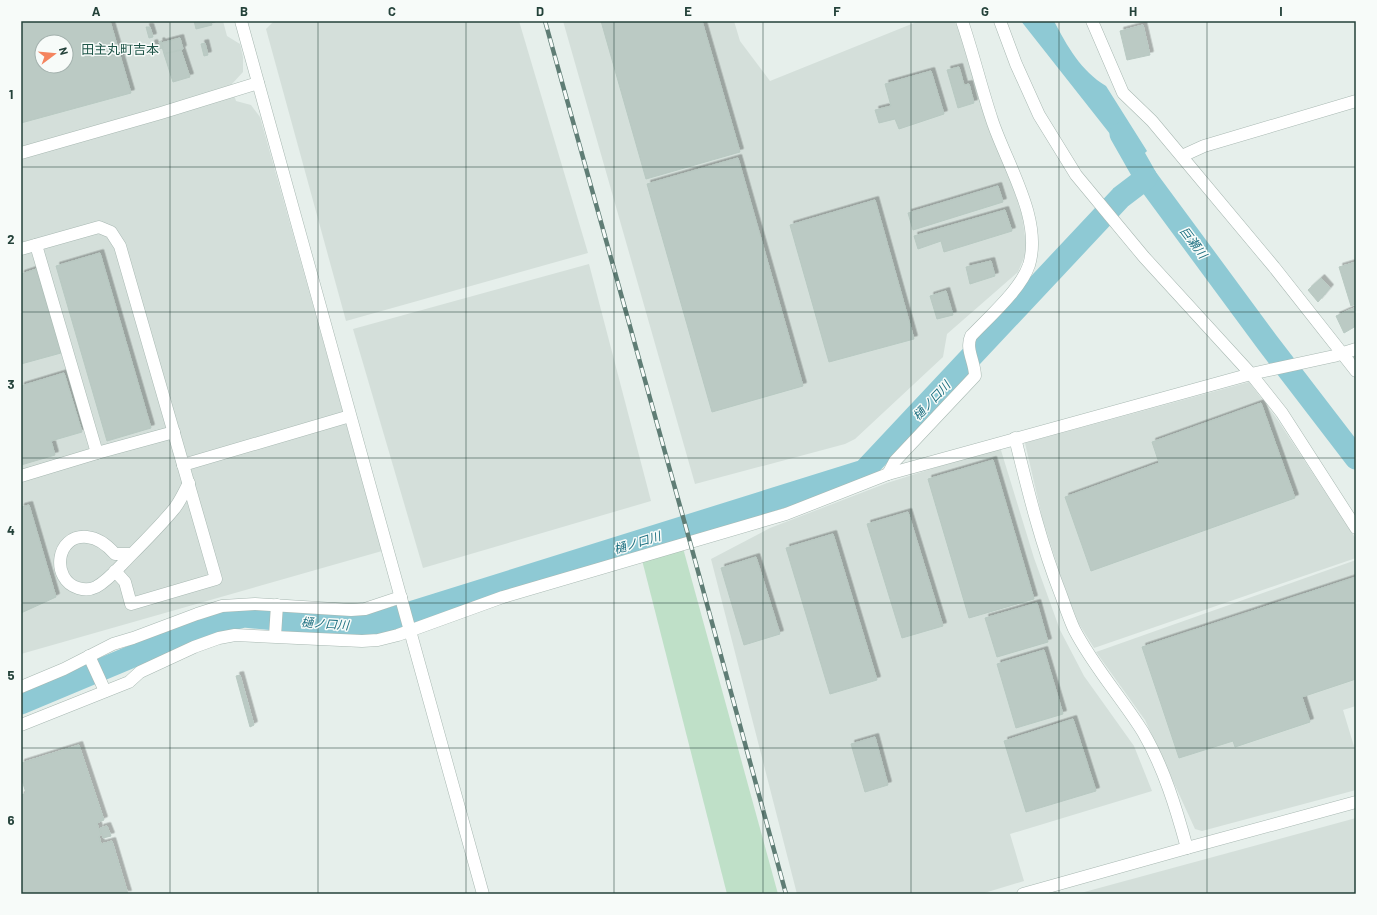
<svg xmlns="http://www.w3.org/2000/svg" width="1377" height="915" font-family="Barlow,'Noto Sans JP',sans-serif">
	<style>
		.built { fill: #d4dfda; fill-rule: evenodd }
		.green { fill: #bfe0c8 }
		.water { fill: #8ec9d4 }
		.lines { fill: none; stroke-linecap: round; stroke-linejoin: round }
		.river { stroke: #8ec9d4; stroke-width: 23 }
		.building { fill: #bbcac4; stroke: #b8c9c2; fill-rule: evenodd; filter: url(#shadow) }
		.minor-casing { stroke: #a8b8b2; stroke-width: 13 }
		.minor { stroke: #fff; stroke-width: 12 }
		.rail-casing { stroke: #5f7d75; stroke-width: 4.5 }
		.rail { stroke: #f7fbf9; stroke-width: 3; stroke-dasharray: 9; stroke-linecap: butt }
		.grid { fill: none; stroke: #24423a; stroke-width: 1; stroke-opacity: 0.55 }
		.labels { text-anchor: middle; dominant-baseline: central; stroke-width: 3; stroke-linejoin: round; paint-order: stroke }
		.water-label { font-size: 12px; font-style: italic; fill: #1c6f80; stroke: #f7fbf9 }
		.quarter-label { font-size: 13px; fill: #1f5548; stroke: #f7fbf9 }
		.neatline { fill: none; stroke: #24423a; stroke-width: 1.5 }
		.grid-label { font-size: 13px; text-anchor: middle; font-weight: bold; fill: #24423a }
	</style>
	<defs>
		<filter id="shadow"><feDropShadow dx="3.5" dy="-3.5" stdDeviation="0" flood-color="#0004"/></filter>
	</defs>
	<rect width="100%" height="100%" fill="#e6efeb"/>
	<!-- built -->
	<g class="built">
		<path d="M 21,21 L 223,21 L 227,36 L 240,44 L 243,57 L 243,72 L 231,85 L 236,101 L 251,105 L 260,117 L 382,551 L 21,654 ZM 42,42 L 66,42 L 66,66 L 42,66 Z"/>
		<polygon points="274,21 519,21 588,253 346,321 266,29"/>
		<polygon points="563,21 734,21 740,41 770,81 919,21 954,21 958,27 987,122 1005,162 1022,216 1027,250 1018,272 947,334 943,357 855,439 845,444 695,484"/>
		<polygon points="589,264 651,501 423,568 353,329"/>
		<polygon points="1249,382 1277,419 1356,539 1356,558 1094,648 1079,624 1063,584 1042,517 1025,443"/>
		<polygon points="1000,447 1034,558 1060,630 1084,676 1134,746 1152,791 1010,834 1024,881 981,894 797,894 711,559 770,528 887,483"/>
		<polygon points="1356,560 1356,706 1343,710 1356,753 1356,790 1202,831 1195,829 1145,720 1096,652"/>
		<polygon points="1356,818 1356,894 1077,894"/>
	</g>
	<!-- green -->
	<polygon class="green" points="683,548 778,894 727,894 642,560"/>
	<!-- water -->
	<path class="water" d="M 1021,21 L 1054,21 C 1067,46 1081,71 1106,86 L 1147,151 L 1128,169 L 1114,139 Z"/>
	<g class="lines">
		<!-- river -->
		<g class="river">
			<polyline points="1121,134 1146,178 1267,342 1356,458"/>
			<polyline points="21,703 181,636 219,622 244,616 351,626 378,623 864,471 1121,197 1146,178"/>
		</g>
	</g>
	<!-- building -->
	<g class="building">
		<path d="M 21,21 L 110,21 L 131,93 L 21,123 ZM 42,42 L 66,42 L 66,66 L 42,66 Z"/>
		<polygon points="194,21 211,21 212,25 196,29"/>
		<polygon points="601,21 702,21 740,152 646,179"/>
		<polygon points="1143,25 1150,55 1127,60 1120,31"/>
		<polygon points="146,27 150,27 153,37 149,38"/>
		<polygon points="180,38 183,49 164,54 161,43"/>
		<polygon points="161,41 163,48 153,50 151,44 154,43 155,46 160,44 159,42"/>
		<polygon points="205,43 208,55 204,56 201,44"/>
		<polygon points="181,50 190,77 173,82 164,54"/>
		<polygon points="959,67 964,85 969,84 974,103 958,108 947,70"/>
		<polygon points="931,71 944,114 899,129 895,119 879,123 875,110 891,106 885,84"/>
		<polygon points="738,158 803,386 712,412 647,184"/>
		<polygon points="998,186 1003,202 913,230 908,213"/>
		<polygon points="875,200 914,339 829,362 790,225"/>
		<polygon points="1005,210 1012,231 944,252 941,241 918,249 914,236"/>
		<polygon points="100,253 151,428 107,441 56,266"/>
		<polygon points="991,261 995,276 970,284 966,267"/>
		<polygon points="1356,262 1356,304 1351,306 1339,267"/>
		<polygon points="36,269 61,353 21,364 21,274"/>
		<polygon points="1321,278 1330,288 1318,302 1308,290"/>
		<polygon points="946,291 953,315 937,319 930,296"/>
		<polygon points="1356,307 1356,326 1344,333 1336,316"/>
		<polygon points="64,373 82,432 51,441 55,455 21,465 21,386"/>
		<polygon points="1261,403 1295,498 1091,571 1065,497 1159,463 1152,442"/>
		<polygon points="993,460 1034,599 969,618 928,479"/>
		<polygon points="29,505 56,597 21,613 21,507"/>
		<polygon points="908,512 943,626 902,638 867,524"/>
		<polygon points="833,534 877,680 830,694 786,548"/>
		<polygon points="756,557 780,634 744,645 721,568"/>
		<polygon points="1356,577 1356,679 1302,697 1310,722 1235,747 1233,741 1179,758 1142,647"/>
		<polygon points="1037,603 1048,642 997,657 985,618"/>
		<polygon points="1044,650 1063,714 1016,728 997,664"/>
		<polygon points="240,675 254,725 250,727 236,676"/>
		<polygon points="1073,719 1096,791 1026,812 1004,741"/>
		<polygon points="875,737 888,785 865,792 851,744"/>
		<polygon points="79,745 104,820 97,823 101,835 99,836 101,844 112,841 128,894 21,894 21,795 26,793 21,777 21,763"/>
		<polygon points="107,826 111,836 103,838 100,828"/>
	</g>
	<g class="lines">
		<!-- minor casing -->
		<g class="minor-casing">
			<g id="minor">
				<polyline points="241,21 483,894"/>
				<polyline points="1000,21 1016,64 1039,115 1076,175 1144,257 1251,374 1282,413 1356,528"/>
				<polyline points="1092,21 1123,93 1152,121 1274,267 1356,371"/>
				<polyline points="21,153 161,113 258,83"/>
				<polyline points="1182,156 1204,146 1356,101"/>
				<polyline points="36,245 97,453"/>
				<polyline points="21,249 99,227 111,232 120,246 216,579 131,604 125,582 115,571"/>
				<path d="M 1015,438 C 1028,491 1041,544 1061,595 C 1065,606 1069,618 1074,629 C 1093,666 1121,697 1143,732 C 1164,768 1176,808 1187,848"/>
				<polyline points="183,465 350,416"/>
				<path d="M 888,474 L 895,461 L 975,376 C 975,362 965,349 971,336 C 989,317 1021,289 1029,265 C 1043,219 1006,163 992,120 C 981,87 973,53 962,21"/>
				<polyline points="21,476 97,453 174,432"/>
				<path d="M 132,554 L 115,554 C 108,546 98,538 87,537 C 55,534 51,580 78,588 C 84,590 90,590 96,587 C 109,580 119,567 130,556 C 145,541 160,526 174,509 C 180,502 184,492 189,483"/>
				<polyline points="275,636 277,605"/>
				<polyline points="89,656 105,691"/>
				<polyline points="21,687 64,669 113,644 133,638 197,614 222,606 255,604 351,610 365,609 401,597"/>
				<polyline points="21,725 129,682 140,672 194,647 219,638 235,635 362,641 378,640 398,635 503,597 786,514 888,474 1251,374 1334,356 1356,349"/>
				<polyline points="1023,894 1187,848 1356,802"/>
			</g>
		</g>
		<!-- minor -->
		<use href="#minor" class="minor"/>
		<!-- rail casing -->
		<g class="rail-casing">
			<polyline id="rail" points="545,21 690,542 786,894"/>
		</g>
		<!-- rail -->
		<use href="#rail" class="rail"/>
	</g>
	<!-- grid -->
	<path class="grid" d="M 170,21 L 170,894M 318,21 L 318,894M 466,21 L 466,894M 614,21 L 614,894M 763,21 L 763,894M 911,21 L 911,894M 1059,21 L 1059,894M 1207,21 L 1207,894M 21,167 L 1356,167M 21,312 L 1356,312M 21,458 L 1356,458M 21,603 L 1356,603M 21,748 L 1356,748"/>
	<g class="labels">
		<!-- water labels -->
		<g class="water-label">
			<text transform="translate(1194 242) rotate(53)">巨瀬川</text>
			<text transform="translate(931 400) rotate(-47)">樋ノ口川</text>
			<text transform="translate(637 542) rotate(-17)">樋ノ口川</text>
			<text transform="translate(325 623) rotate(4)">樋ノ口川</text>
		</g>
		<!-- quarter labels -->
		<g class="quarter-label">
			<text x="120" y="49">田主丸町吉本</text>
		</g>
	</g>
	<!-- border -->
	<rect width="1377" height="915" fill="none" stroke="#f7fbf9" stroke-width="44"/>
	<!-- north arrow -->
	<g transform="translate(54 54) rotate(74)"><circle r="19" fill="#f7fbf9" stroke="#a3b1ad"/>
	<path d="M0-3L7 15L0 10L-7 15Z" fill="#f4845f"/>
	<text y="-6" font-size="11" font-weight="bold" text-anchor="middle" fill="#24423a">N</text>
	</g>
	<rect x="22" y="22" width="1333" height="871" class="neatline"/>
	<g class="grid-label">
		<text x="96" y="16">A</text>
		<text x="244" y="16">B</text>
		<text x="392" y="16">C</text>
		<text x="540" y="16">D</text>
		<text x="688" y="16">E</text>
		<text x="837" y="16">F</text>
		<text x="985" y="16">G</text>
		<text x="1133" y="16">H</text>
		<text x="1281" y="16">I</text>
		<text x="11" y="99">1</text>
		<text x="11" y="244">2</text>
		<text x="11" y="389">3</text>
		<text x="11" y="535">4</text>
		<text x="11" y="680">5</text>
		<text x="11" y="825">6</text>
	</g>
</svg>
